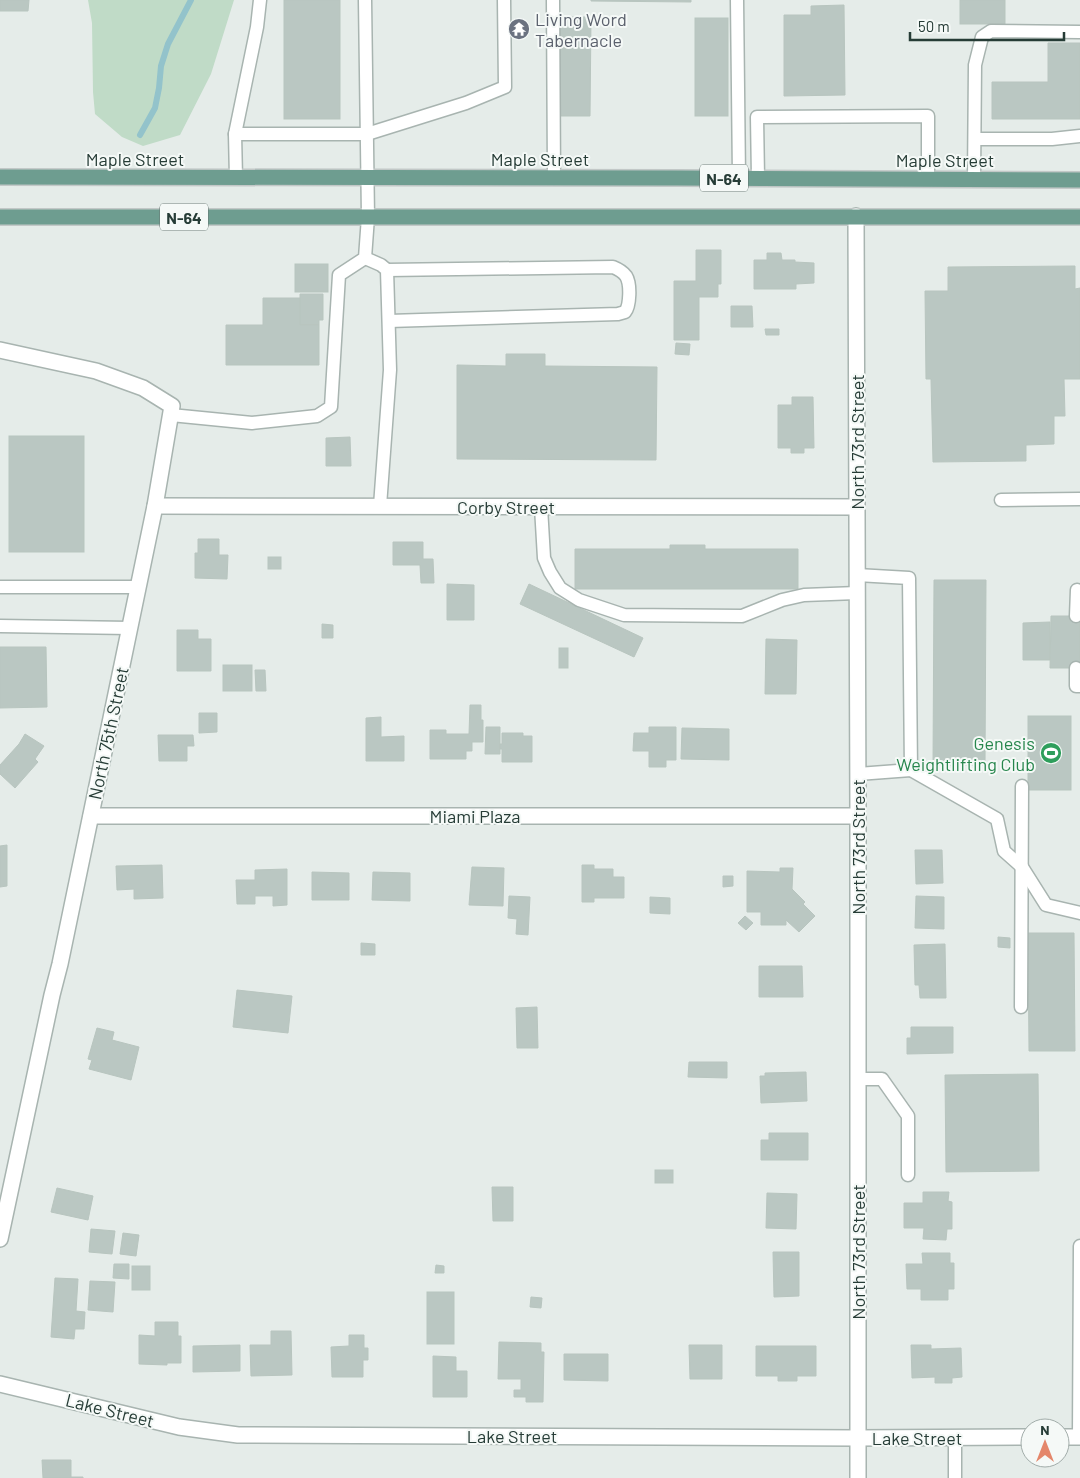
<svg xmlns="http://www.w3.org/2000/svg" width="1080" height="1478" font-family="Barlow,sans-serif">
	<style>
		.green { fill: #c0dbc7 }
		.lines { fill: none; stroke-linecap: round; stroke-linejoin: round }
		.stream { stroke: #93c3cb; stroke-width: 6 }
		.building { fill: #bac7c2; stroke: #b8c5bf }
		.service-casing { stroke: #a8b4b0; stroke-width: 15 }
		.minor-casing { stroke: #a8b4b0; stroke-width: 18 }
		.primary-casing { stroke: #c2c8c7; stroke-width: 18 }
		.service { stroke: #fff; stroke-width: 12 }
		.minor { stroke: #fff; stroke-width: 15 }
		.primary { stroke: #6e9d90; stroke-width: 15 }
		.labels { text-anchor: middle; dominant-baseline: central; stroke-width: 4; stroke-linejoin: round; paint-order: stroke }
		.shield { fill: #f5f9f7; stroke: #647570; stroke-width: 1 }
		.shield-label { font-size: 16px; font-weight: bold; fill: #263c36 }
		.worship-label { font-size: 18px; fill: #5b616d; stroke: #f5f9f7; text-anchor: start }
		.street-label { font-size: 18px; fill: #263c36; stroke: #f5f9f7 }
		.leisure-label { font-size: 18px; fill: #27864d; stroke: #f5f9f7; text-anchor: end }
	</style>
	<rect width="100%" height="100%" fill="#e5ece9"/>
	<!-- green -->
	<polygon class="green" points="88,0 234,0 211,74 180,135 143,146 122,137 95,114 93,92 92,23"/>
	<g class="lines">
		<!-- stream -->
		<polyline class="stream" points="140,135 155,108 159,88 161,66 168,44 191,0"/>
	</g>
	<!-- building -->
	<g class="building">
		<polygon points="0,0 29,0 28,11 0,11"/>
		<rect x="284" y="0" width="56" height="119"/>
		<polygon points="591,0 691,0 691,2 591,1"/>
		<rect x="960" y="0" width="45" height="24"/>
		<polygon points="844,5 845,95 784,96 784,15 811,15 811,6"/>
		<polygon points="558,17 591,17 590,116 558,116"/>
		<rect x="695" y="18" width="33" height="98"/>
		<polygon points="1048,43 1080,43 1080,119 992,119 992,82 1048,82"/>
		<polygon points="696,250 721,250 721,284 718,284 718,297 699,297 699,340 674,340 674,281 696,281"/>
		<polygon points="767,253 781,253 782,260 795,260 795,262 814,263 814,283 796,284 796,289 754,289 754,260 767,260"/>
		<rect x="295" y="264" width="33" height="28"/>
		<polygon points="1075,266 1075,289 1080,288 1080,379 1064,379 1065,416 1054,416 1054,444 1026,445 1026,461 933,462 931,379 926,379 925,291 948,291 948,267"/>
		<polygon points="300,294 323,294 323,320 319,320 319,325 300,325"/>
		<polygon points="263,298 300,298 300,325 319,325 319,365 226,365 226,325 263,325"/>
		<polygon points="731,306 752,306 753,327 731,327"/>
		<polygon points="765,329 779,329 779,335 766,335"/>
		<polygon points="676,343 690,344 689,355 675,354"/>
		<polygon points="506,354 545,354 545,366 657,367 656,460 457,459 457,365 506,366"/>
		<polygon points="792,397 813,397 814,448 804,448 804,453 791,453 791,448 778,448 778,405 792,405"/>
		<rect x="9" y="436" width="75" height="116"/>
		<polygon points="350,437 351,466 326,466 326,438"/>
		<polygon points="198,539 219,539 219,555 228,555 227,579 195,578 195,553 198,553"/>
		<polygon points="393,542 423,542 423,559 433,559 434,583 421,583 420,565 393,565"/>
		<polygon points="670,545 705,545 705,549 798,549 798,589 575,589 575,549 670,549"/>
		<rect x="268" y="557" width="13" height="12"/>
		<polygon points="934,580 986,580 985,765 933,765"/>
		<polygon points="447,584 474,585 474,620 447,620"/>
		<polygon points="529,584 643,638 634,657 520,604"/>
		<polygon points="1051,616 1080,616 1080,668 1050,668"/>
		<polygon points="1050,622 1050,660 1023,660 1023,623"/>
		<polygon points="322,624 333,625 333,638 322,638"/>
		<polygon points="177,630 198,630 198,639 211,639 211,671 177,671"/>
		<polygon points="766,639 797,640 796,694 765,694"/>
		<polygon points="0,647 46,647 47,707 0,708"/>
		<rect x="559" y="648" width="9" height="20"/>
		<rect x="223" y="665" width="29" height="26"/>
		<polygon points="255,670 265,670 266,691 256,691"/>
		<polygon points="470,705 481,705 481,720 483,720 483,742 472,742 472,751 466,751 466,759 430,759 430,730 446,730 446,734 469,734"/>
		<polygon points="199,713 217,713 217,732 199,733"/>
		<rect x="1028" y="716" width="43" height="74"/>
		<polygon points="381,717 381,737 404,736 404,761 366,761 366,718"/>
		<polygon points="486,727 500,727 500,754 485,754"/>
		<polygon points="649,727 676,727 676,760 666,760 666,767 649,767 649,751 633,751 634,733 649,733"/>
		<polygon points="682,728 729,729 729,760 681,759"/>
		<polygon points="502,733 523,733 523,736 532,736 532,762 502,762 502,749 500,749 500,744 502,744"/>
		<polygon points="25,734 44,746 35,759 38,762 15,788 0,774 0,765 19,744"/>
		<polygon points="158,735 193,735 194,746 187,746 187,761 159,761"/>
		<polygon points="7,845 7,886 0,887 0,846"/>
		<polygon points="915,850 942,850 943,883 916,884"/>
		<polygon points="162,865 163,898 134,899 134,889 117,890 116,866"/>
		<polygon points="582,865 594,865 594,869 613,869 613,877 624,877 624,898 594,898 594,902 582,902"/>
		<polygon points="472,867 504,868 503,906 469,905"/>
		<polygon points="780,868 793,868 792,889 805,902 803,904 815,916 799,932 786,920 786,925 761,925 761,912 747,912 747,871 780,872"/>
		<polygon points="287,869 287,905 273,906 273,896 255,896 255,904 237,904 236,880 255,880 255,870"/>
		<polygon points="312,872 349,873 349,900 312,900"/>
		<polygon points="373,872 410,873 410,901 372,900"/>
		<polygon points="723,876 733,876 733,886 723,887"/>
		<polygon points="509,896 530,897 528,935 516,934 517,919 508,918"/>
		<polygon points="916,896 944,897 944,929 915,928"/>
		<polygon points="650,897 670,898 670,914 650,913"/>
		<polygon points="745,916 753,923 746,930 738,923"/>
		<polygon points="1028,933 1074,933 1075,1051 1029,1051"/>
		<polygon points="998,937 1010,938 1010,948 998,947"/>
		<polygon points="361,943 375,944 375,955 361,955"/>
		<polygon points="945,944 946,998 920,998 919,985 915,985 914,945"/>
		<polygon points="759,966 802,966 803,997 759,997"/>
		<polygon points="237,990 292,996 288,1033 233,1027"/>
		<polygon points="537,1007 538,1048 517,1048 516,1008"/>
		<polygon points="911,1027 953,1027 953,1053 907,1054 907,1038 911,1038"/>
		<polygon points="97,1028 114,1032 112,1040 139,1047 131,1080 89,1069 92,1060 88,1059"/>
		<polygon points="689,1062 727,1062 727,1078 688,1077"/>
		<polygon points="806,1072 807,1101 761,1103 760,1076 765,1076 765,1073"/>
		<polygon points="1038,1074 1039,1171 946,1172 945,1075"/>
		<polygon points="769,1133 808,1133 808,1160 761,1160 761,1140 769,1140"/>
		<rect x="655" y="1170" width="18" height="13"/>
		<polygon points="492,1187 513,1187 513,1221 493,1221"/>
		<polygon points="57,1188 93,1196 88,1220 51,1212"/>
		<polygon points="923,1192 949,1192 948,1201 952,1202 952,1229 947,1229 946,1240 923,1239 924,1228 904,1228 904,1203 923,1203"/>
		<polygon points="767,1193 797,1194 796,1229 766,1228"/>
		<polygon points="91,1229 115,1231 112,1254 89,1252"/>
		<polygon points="123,1233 139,1235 136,1256 120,1254"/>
		<polygon points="773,1252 799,1252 799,1296 774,1297"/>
		<polygon points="922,1253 950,1253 950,1263 954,1263 954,1289 948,1289 948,1300 921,1300 921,1289 907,1289 906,1264 923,1264"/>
		<polygon points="114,1264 129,1264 129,1279 113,1278"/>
		<polygon points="436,1265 444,1266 444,1273 435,1273"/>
		<rect x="132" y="1266" width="18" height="24"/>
		<polygon points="55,1278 78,1279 76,1311 85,1312 84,1329 75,1329 74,1339 51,1337"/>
		<polygon points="90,1281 115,1282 113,1312 88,1310"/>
		<rect x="427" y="1292" width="27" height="52"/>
		<polygon points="531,1297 542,1298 541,1308 530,1307"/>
		<polygon points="155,1322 178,1322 178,1336 181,1336 181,1363 167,1363 167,1365 139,1364 139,1335 155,1336"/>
		<polygon points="271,1331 291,1331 292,1375 251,1376 250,1345 271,1345"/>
		<polygon points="349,1335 364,1335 364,1348 368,1348 368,1360 363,1360 363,1377 332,1377 331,1347 349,1346"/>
		<polygon points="499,1342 541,1343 541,1352 544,1352 543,1402 526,1402 526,1397 514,1397 514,1390 521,1390 521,1379 498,1379"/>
		<polygon points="240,1345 240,1371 193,1372 193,1346"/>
		<polygon points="689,1345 722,1345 722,1379 690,1379"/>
		<polygon points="911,1345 931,1345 931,1349 961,1348 962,1377 952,1378 952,1383 935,1383 935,1377 912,1378"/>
		<polygon points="756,1346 816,1346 816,1376 797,1376 797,1381 778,1381 778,1376 756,1376"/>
		<polygon points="564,1354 608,1354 608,1381 564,1380"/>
		<polygon points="433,1356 456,1357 456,1371 467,1371 467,1397 433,1397"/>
		<polygon points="42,1460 71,1460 71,1477 83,1477 83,1478 43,1478"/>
	</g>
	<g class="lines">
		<!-- service casing -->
		<g class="service-casing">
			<g id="service">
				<polyline points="553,0 554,178"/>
				<polyline points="737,0 739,178"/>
				<polyline points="235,134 257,27 260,0"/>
				<polyline points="975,139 1052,139 1080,136"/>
				<polyline points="236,178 235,134 367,134 466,103 505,87 504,0"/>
				<polyline points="758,178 757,117 928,116 928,179"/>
				<polyline points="974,179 975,65 982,37 991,31 1080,32"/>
				<polyline points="365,258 381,265 387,270 390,370 380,506"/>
				<path d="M 387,270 L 613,267 C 618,269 623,272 626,276 C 631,284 630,306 625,312 L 618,314 L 389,321"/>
				<polyline points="171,415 252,423 317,416 331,407 339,275 365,258 368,217 365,0"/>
				<polyline points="1001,500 1080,499"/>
				<polyline points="541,507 544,558 550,572 560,588 579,600 624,615 742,616 782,600 804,595 857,593"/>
				<polyline points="857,575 909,578 911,770 858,774"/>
				<polyline points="0,587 138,587"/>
				<polyline points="1076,616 1077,590"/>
				<polyline points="0,626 130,628"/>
				<polyline points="1076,668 1076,686 1080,686"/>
				<polyline points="911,770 997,819 1004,851 1022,867 1046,905 1080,913"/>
				<polyline points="1021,1007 1022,786"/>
				<polyline points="858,1079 882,1079 908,1116 908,1175"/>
				<polyline points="1079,1437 1080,1246"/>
				<polyline points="955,1438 955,1478"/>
			</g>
		</g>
		<!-- minor casing -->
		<g class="minor-casing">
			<g id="minor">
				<polyline points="856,216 858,816 858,1478"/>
				<polyline points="0,350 96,371 143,388 172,406 155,506 60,964 52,995 0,1239"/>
				<polyline points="155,506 857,507"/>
				<polyline points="91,816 858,816"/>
				<polyline points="0,1384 179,1427 238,1435 857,1438 1030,1437"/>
				<polyline points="1060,1437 1080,1437"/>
			</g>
		</g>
		<!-- primary casing -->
		<g class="primary-casing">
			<g id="primary">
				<polyline points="0,177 678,178 1080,180"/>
				<polyline points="0,217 1080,217"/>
			</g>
		</g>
		<!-- service -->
		<use href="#service" class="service"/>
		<!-- minor -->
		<use href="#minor" class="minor"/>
		<!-- primary -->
		<use href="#primary" class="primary"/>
	</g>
	<!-- icons -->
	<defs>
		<g id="temple-disc" transform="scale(1.125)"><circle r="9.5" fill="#6b7280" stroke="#f5f9f7"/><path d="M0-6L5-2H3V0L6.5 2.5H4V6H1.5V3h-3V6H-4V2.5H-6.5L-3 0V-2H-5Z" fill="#fff"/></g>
		<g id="stadium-disc" transform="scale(1.125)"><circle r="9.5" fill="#2e9e5b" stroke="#f5f9f7"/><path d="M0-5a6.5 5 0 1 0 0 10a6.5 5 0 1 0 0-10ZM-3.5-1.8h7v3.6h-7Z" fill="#fff"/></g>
	</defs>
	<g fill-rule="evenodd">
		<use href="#temple-disc" x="519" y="29"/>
		<use href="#stadium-disc" x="1051" y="753"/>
	</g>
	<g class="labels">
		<!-- shield labels -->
		<g class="shield">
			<rect x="700" y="164.5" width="48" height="27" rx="4"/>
			<rect x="160" y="203.5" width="48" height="27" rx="4"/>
		</g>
		<g class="shield-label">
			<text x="724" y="178">N-64</text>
			<text x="184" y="217">N-64</text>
		</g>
		<!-- worship labels -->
		<g class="worship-label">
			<text x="535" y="19">Living Word<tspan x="535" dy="21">Tabernacle</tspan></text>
		</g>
		<!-- street labels -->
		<g class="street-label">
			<text x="135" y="159">Maple Street</text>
			<text x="540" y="159">Maple Street</text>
			<text x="945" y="160">Maple Street</text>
			<text transform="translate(857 442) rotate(-90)">North 73rd Street</text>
			<text x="506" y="507">Corby Street</text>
			<text transform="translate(108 733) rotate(-78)">North 75th Street</text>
			<text x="475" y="816">Miami Plaza</text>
			<text transform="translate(858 847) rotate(-90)">North 73rd Street</text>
			<text transform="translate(858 1252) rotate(-90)">North 73rd Street</text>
			<text transform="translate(110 1410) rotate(14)">Lake Street</text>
			<text x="512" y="1436">Lake Street</text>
			<text x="917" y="1438">Lake Street</text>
		</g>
		<!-- leisure labels -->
		<g class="leisure-label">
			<text x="1035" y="743">Genesis<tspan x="1035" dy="21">Weightlifting Club</tspan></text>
		</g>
	</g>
	<!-- north arrow -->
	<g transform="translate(1045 1443)"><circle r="24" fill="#f5f9f7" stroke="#a2adaa"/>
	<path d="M0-4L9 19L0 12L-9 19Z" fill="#e4876b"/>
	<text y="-8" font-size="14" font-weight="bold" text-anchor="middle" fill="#263c36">N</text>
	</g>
	<!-- scale -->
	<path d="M910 32v8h154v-8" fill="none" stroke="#263c36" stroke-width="2.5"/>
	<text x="918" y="32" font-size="15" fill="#263c36" stroke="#f5f9f7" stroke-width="4" paint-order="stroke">50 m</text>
</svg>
